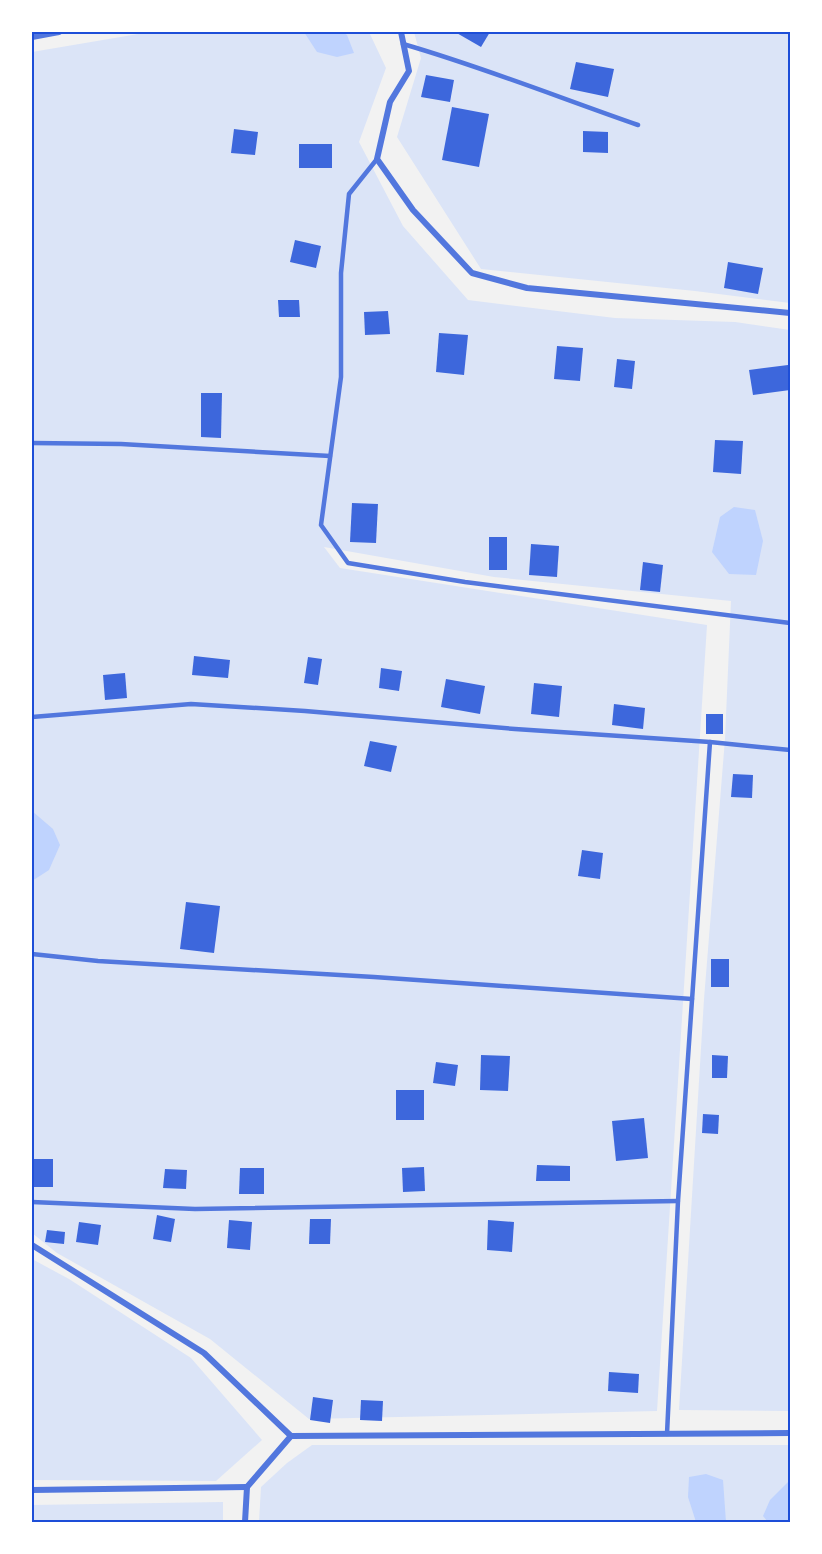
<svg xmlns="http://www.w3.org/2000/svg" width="822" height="1554" font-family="'IBM Plex Sans',sans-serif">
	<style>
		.green { fill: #dbe4f7 }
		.water { fill: #bfd3fe }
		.building { fill: #3d67dc }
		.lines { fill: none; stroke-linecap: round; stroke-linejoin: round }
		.service { stroke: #5277de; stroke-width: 4.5 }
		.minor { stroke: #5277de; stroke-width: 6 }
		.neatline { fill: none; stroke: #1d4ed8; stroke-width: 2 }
	</style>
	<rect width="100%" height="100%" fill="#f2f2f2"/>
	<!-- green -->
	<g class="green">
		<polygon points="150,32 369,32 386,68 359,142 403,226 468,300 615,318 735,322 790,330 790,1411 679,1410 704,999 725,739 731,601 494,577 324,547 340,568 707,625 657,1411 309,1419 210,1339 57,1253 32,1233 32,52"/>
		<polygon points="414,32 790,32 790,303 695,291 481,269 397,137 421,58"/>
		<polygon points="32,1259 69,1279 191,1358 262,1440 216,1481 32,1480"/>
		<polygon points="312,1445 790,1445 790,1522 259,1522 261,1487 287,1463"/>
		<polygon points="223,1502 223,1522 32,1522 32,1505"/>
	</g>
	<!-- water -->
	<g class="water">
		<polygon points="304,32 342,32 347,35 354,53 337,57 317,52"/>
		<polygon points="734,507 755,510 763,541 756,575 729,574 712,552 720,517"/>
		<polygon points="32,811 53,829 60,845 49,870 32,881"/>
		<polygon points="706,1474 723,1480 726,1522 696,1522 688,1497 689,1477"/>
		<polygon points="788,1482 790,1482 790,1522 768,1522 763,1516 770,1500"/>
	</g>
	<!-- building -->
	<g class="building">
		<polygon points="455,32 490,32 481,47"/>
		<polygon points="576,62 614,69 608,97 570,89"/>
		<polygon points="426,75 454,80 450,102 421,97"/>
		<polygon points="452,107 489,114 479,167 442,160"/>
		<polygon points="234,129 258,132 255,155 231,153"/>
		<polygon points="583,131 608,132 608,153 583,152"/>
		<rect x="299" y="144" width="33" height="24"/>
		<polygon points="295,240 321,246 316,268 290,262"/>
		<polygon points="728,262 763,268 758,294 724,288"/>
		<polygon points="278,300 299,300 300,317 279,317"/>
		<polygon points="388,311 390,334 365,335 364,312"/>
		<polygon points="439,333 468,335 464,375 436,372"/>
		<polygon points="557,346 583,348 580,381 554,379"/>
		<polygon points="617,359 635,361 632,389 614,387"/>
		<polygon points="788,365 790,390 753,395 749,370"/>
		<polygon points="201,393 222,393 221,438 201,437"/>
		<polygon points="715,440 743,441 741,474 713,472"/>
		<polygon points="352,503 378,504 376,543 350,542"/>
		<rect x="489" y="537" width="18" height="33"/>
		<polygon points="531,544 559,546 557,577 529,575"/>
		<polygon points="643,562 663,565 660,592 640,590"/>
		<polygon points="194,656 230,660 228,678 192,675"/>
		<polygon points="308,657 322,659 318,685 304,683"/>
		<polygon points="381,668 402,671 399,691 379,688"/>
		<polygon points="125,673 127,698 105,700 103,675"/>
		<polygon points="446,679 485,686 480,714 441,707"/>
		<polygon points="534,683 562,686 559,717 531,714"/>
		<polygon points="614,704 645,708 643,729 612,725"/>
		<rect x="706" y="714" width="17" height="20"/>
		<polygon points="370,741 397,746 391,772 364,766"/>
		<polygon points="733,774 753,775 752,798 731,797"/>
		<polygon points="582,850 603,853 600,879 578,876"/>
		<polygon points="186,902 220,906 214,953 180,949"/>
		<rect x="711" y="959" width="18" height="28"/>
		<polygon points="481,1055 510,1056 508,1091 480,1090"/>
		<polygon points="712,1055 728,1056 727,1078 712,1078"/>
		<polygon points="436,1062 458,1065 455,1086 433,1083"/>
		<rect x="396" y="1090" width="28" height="30"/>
		<polygon points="703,1114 719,1115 718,1134 702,1133"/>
		<polygon points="644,1118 648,1158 616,1161 612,1121"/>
		<rect x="32" y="1159" width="21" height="28"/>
		<polygon points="537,1165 570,1166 570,1181 536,1181"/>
		<polygon points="424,1167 425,1191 403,1192 402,1168"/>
		<polygon points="240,1168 264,1168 264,1194 239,1194"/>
		<polygon points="165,1169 187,1170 186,1189 163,1188"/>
		<polygon points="157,1215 175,1219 171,1242 153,1239"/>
		<polygon points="310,1219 331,1219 330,1244 309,1244"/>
		<polygon points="229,1220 252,1222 250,1250 227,1248"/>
		<polygon points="488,1220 514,1222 512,1252 487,1250"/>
		<polygon points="79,1222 101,1225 98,1245 76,1242"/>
		<polygon points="47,1230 65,1232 64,1244 45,1242"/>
		<polygon points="609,1372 639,1374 638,1393 608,1391"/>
		<polygon points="313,1397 333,1400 330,1423 310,1420"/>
		<polygon points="361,1400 383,1401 382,1421 360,1420"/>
	</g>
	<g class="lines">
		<!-- service -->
		<g class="service">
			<path d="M 403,44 C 483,67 560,98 638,125"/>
			<polyline points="377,159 349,194 341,273 341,377 321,525 348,563 465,582 790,623"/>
			<polyline points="32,443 121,444 330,456"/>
			<polyline points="32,717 191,704 305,711 515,729 710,742"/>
			<polyline points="32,954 98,961 374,977 692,999"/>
			<polyline points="32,1202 195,1209 678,1201"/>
			<polyline points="667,1434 678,1201 710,742 790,750"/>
		</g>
		<!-- minor -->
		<g class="minor">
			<polyline points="401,32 409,71 390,102 377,159 413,210 472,273 527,288 790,313"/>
			<polyline points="32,37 59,32"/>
			<polyline points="32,1245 204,1353 291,1436"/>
			<polyline points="32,1490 247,1487"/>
			<polyline points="245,1522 247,1487 291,1436 790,1433"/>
		</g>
	</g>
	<!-- border -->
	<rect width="822" height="1554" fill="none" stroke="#ffffff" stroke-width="66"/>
	<rect x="33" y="33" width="756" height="1488" class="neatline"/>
</svg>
